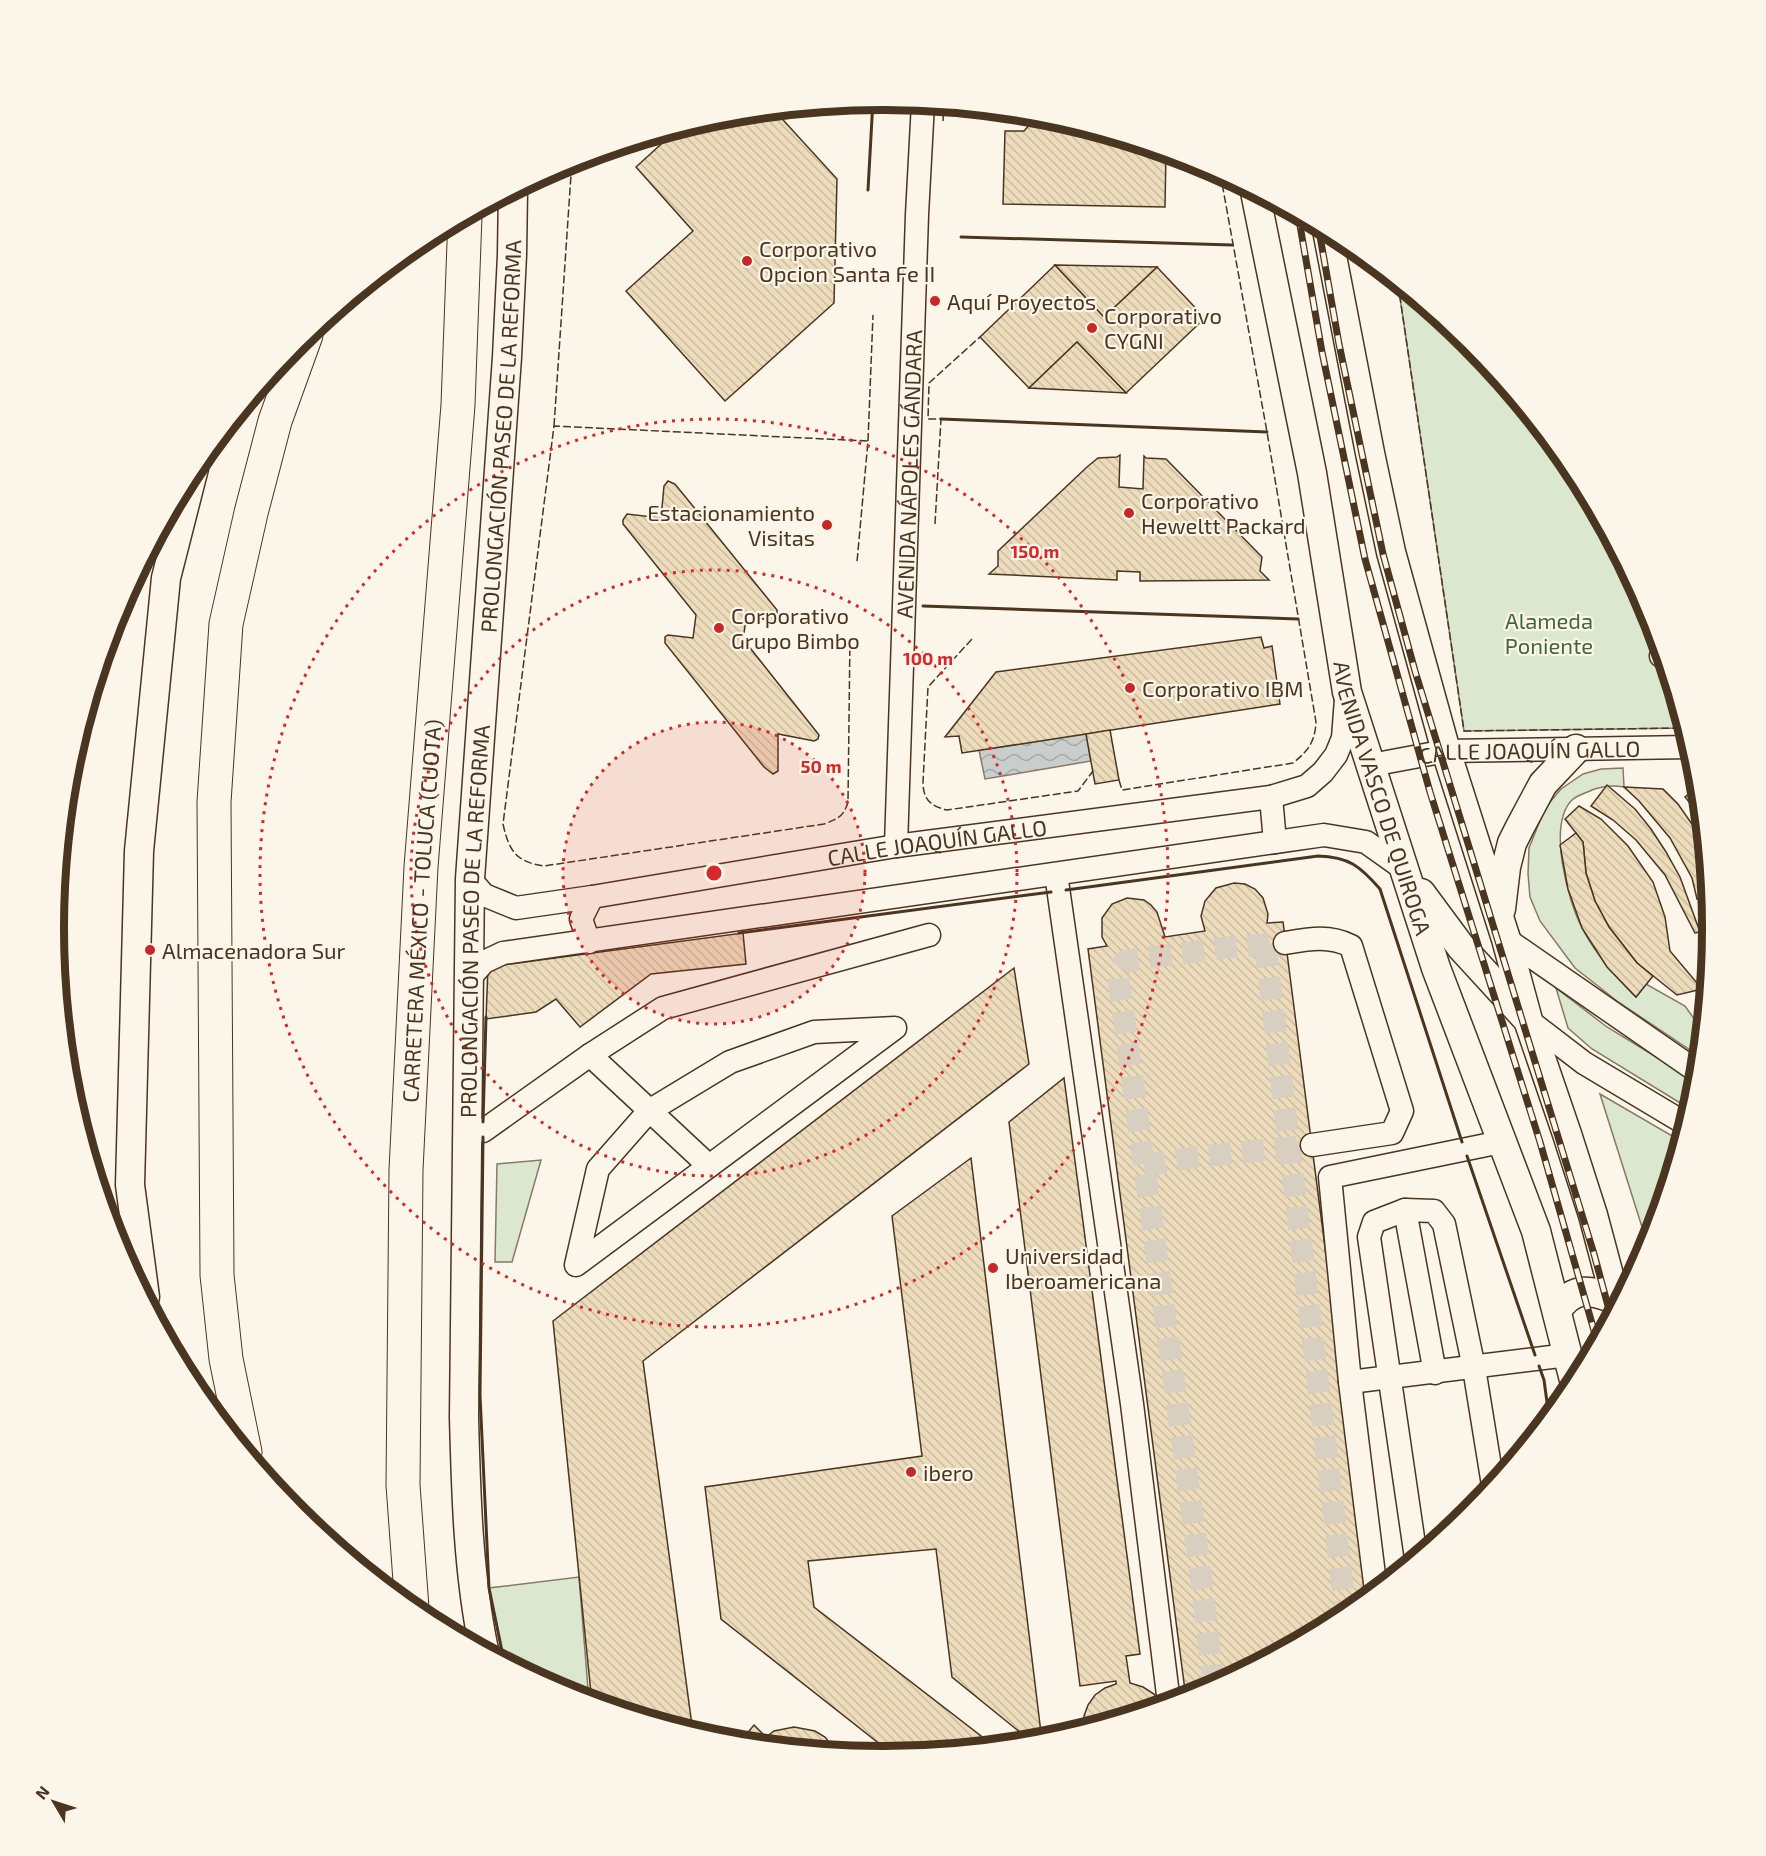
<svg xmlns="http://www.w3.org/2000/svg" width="1766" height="1856" font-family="'Exo 2',sans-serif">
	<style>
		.green { fill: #dce7d0; stroke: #887966; stroke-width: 1.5 }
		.water { fill: url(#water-waves); stroke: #887966; stroke-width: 1.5 }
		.building { fill: url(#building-back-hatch); stroke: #4a3520; stroke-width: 1.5 }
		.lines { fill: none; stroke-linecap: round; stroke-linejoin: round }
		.minor-tunnel { stroke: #d8cfc1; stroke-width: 22; stroke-dasharray: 22 11; stroke-linecap: butt }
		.minor-casing { stroke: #4a3520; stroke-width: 25 }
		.major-casing { stroke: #4a3520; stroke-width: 31 }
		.highway-casing { stroke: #4a3520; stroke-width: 35 }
		.minor { stroke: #fbf6e9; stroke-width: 22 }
		.major { stroke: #fbf6e9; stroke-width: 28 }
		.highway { stroke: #fbf6e9; stroke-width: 33 }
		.rail-casing { stroke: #4a3520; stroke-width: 7 }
		.rail { stroke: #fbf6e9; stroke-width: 4.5; stroke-dasharray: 14; stroke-linecap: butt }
		.fence { stroke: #4a3520; stroke-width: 1.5; stroke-dasharray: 8 3; stroke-linecap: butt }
		.wall { stroke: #4a3520; stroke-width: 3 }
		.ring { fill: none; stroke: #d62828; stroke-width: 3; stroke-dasharray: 3 6 }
		.poi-dot { fill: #c62828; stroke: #fbf6e9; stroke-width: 2 }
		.labels { text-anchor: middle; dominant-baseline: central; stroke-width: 4.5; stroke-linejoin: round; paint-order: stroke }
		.poi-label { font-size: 22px; fill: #4a3520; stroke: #fbf6e9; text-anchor: start }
		.street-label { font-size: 22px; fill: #4a3520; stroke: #fbf6e9 }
		.park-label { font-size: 22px; fill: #436837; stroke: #fbf6e9 }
		.rim { fill: none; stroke: #4a3520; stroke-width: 8 }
		.centre { fill: #d62828; stroke: #fbf6e9; stroke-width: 3 }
		.ring-label { font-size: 18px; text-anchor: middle; font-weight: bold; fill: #d62828; stroke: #fbf6e9; stroke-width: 4.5; stroke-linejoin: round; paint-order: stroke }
	</style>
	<defs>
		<pattern id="water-waves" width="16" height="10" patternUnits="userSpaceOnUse" patternTransform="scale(1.5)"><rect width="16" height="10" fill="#c9cecd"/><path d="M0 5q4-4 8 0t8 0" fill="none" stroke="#a5a8a6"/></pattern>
		<pattern id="building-back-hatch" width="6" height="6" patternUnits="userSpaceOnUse" patternTransform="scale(1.5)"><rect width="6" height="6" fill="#ecdcbc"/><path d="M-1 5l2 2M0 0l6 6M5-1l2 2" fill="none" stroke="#ccbda1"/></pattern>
	</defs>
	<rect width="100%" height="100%" fill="#fbf6e9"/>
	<!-- green -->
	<g class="green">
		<polygon points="1398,284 1469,342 1572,468 1649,611 1685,728 1464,731"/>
		<path d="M 1623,768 L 1624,787 C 1611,785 1604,786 1592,790 C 1586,793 1577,795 1572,800 C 1547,825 1568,901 1582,928 C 1596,955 1615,976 1636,997 L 1646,984 L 1685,1006 L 1702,1030 L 1699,1056 L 1617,1001 L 1575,968 L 1540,921 L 1530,897 L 1528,874 L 1529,848 L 1545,808 L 1561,789 L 1583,774 L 1601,769 Z"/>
		<polygon points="1556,988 1607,1027 1697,1082 1690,1109 1592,1049 1568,1028"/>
		<polygon points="1600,1094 1681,1141 1648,1246"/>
		<polygon points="541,1160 512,1262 495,1262 497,1164"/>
		<polygon points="579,1577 589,1701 565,1694 504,1661 489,1588"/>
	</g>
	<!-- water -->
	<polygon class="water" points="1086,734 1091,761 985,779 979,750"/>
	<!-- building -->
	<g class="building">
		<polygon points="774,110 837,179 834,303 725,401 626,291 693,231 636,167 680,127 722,115"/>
		<polygon points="1039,114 1166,152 1165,207 1003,204 1005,131 1024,131"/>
		<polygon points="1055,265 1104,317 1157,267 1205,318 1126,393 1077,342 1029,388 980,337"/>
		<polygon points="1055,265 1157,267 1104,317"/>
		<polygon points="1077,342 1126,393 1029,388"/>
		<polygon points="1120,455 1119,487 1143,489 1144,456 1146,458 1166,459 1262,557 1260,571 1269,580 1140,581 1140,572 1117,571 1117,580 989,574 998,566 998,551 1087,467 1098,458 1117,457"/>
		<polygon points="668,481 675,484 777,610 777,620 773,622 747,614 743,639 819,735 818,739 814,741 778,734 778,771 773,774 764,767 665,643 665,637 668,635 693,638 696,615 623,524 623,520 627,514 661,518 664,486"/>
		<polygon points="1261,637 1264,648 1272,646 1280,704 962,753 959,736 945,737 996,672"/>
		<polygon points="1110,730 1119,780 1095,784 1086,734"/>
		<polygon points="1607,785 1635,809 1651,829 1666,852 1680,877 1700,932 1695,933 1665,875 1636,840 1613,820 1591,806"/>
		<polygon points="1624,787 1663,789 1678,804 1703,840 1709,895 1697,899 1692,878 1670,838 1639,801"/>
		<polygon points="1698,787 1701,817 1685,797"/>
		<polygon points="1579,806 1601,819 1628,846 1653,882 1665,917 1670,951 1702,989 1677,995 1637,963 1609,927 1595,901 1586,873 1583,842 1565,819"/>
		<polygon points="1576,833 1583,842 1586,873 1595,901 1609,927 1637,963 1653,976 1636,997 1607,967 1582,928 1568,889 1560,845"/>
		<polygon points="1234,883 1245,884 1255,889 1263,898 1268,914 1267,923 1283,922 1370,1596 1343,1617 1200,1694 1186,1698 1088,949 1107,946 1102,937 1102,918 1112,904 1127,898 1144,900 1151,905 1157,912 1165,937 1205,931 1201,916 1205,901 1216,888"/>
		<polygon points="743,933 746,964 651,974 580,1027 556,999 536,1012 486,1019 488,967"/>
		<polygon points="1014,968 1029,1064 643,1361 693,1733 608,1707 591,1693 553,1321"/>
		<polygon points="1064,1078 1140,1654 1126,1656 1130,1683 1143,1687 1154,1694 1162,1705 1084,1729 1084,1716 1088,1705 1095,1695 1105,1688 1116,1684 1116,1681 1080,1686 1009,1122"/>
		<polygon points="971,1158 1042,1741 1032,1742 952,1677 936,1549 808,1561 814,1607 994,1746 895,1756 721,1619 705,1487 922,1456 892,1216"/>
		<polygon points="754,1725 766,1737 774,1731 794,1727 815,1731 825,1737 838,1753 739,1743"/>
	</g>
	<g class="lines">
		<!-- minor-tunnel -->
		<g class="minor-tunnel">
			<polyline points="1265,945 1346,1615"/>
			<polyline points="1144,1166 1195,1157 1304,1146"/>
			<polyline points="1214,1687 1199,1563 1119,983 1119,969 1125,961 1223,948 1285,943"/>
		</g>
		<!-- minor casing -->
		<g class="minor-casing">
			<g id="minor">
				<polyline points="1661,656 1662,655"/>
				<path id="s1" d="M 1371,765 L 1446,751 L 1690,747"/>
				<polyline points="1271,797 1275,842"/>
				<path id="s2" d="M 896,846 L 917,215 L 923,103"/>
				<polyline points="1056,874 1132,1404 1169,1703"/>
				<path id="s3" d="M 470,879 L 484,895 L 516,908 L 592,897 L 896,846 L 1271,797 L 1307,786 L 1323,772 L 1336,755 L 1343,738 L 1346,699"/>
				<polyline points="1506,939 1698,1072"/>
				<polyline points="589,942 581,919 592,897"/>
				<path d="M 1285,943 C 1309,939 1329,935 1351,946 L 1402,1111 L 1392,1133 L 1312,1145"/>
				<polyline points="468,980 484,962 503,953 1324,835 1366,842 1404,869"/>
				<polyline points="1528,1020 1584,1063 1686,1124"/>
				<polygon points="895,1028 576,1265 598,1169 649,1111 730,1062 814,1032"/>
				<polyline points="590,1055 709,1166"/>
				<polyline points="466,1132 483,1131 590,1055 663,1008 929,935"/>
				<polyline points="1405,1210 1435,1373"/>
				<polyline points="1350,1382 1568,1355"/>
				<polyline points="1416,1558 1369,1237 1374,1222 1405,1210 1434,1211 1444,1224 1474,1368 1493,1485"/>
				<polyline points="1376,1591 1350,1382 1330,1177 1501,1142"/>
			</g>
		</g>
		<!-- major casing -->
		<g class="major-casing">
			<g id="major">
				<path id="s4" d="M 1255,192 L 1312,473 L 1347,692 L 1436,968 L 1536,1231 L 1575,1384"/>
				<polyline points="1327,230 1370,453 1391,552 1446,751 1506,939 1528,1020 1567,1134 1593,1215 1617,1305"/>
				<polyline points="1421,893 1461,947 1526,1018"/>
				<polyline points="1501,909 1506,867 1512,843 1520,827 1543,784 1576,749"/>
				<polyline points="145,1297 130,1185 139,851 166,578 194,468"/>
				<path d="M 1557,1310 C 1575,1285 1589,1290 1615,1299"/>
				<path id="s5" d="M 484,1650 C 468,1573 466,1495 464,1417 L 470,879 L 507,357 L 512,255 L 513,190"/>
			</g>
		</g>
		<!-- highway casing -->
		<g class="highway-casing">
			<g id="highway">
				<polyline points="245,1452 226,1359 217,1275 214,802 226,624 251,513 275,421 306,335"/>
				<path id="s6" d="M 412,1608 L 403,1485 L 406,1170 L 421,867 L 458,405 L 465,216"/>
			</g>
		</g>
		<!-- minor -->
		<use href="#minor" class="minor"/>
		<!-- major -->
		<use href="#major" class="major"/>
		<!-- highway -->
		<use href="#highway" class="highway"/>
		<!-- rail casing -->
		<g class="rail-casing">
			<g id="rail">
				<polyline points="1298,214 1322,352 1365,559 1430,792 1540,1142 1597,1341"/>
				<polyline points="1318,225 1339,344 1383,554 1415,671 1594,1254 1611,1317"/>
			</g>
		</g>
		<!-- rail -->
		<use href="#rail" class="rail"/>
		<!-- fence -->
		<g class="fence">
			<polyline points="943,121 944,105"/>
			<polyline points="1398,284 1464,731 1685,728"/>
			<polyline points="554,426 572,160"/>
			<polyline points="868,441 873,315"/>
			<polyline points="935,524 941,419 928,419 929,383 980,337"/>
			<path d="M 850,637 L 848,802 C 844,816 838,819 824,824 L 544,866 C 516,862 509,851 503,824 L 554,426 L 868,441 L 857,562"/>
			<path d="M 972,639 L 928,687 L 923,782 C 923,799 930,806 947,810 L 1078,791 L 1093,771"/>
			<path d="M 1119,780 L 1122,790 L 1293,763 C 1308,751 1315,742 1316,722 L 1267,432 L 1220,172"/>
		</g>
		<!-- wall -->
		<g class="wall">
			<polyline points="868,190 873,100"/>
			<polyline points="961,237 1232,245"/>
			<polyline points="941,419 1267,432"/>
			<polyline points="923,606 1298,619"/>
			<path d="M 1066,890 L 1318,856 C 1349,857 1360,866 1380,889 L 1462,1142"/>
			<polyline points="739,933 1051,892"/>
			<polyline points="483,1122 486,1017"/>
			<polyline points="483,1137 480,1395 489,1588 504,1661"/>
			<polyline points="1467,1156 1535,1355"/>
			<polyline points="1539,1366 1544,1380 1549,1417"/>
		</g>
	</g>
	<!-- distance rings -->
	<circle cx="714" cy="873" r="151" fill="#d62828" fill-opacity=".12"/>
	<g class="ring">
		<circle cx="714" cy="873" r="151"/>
		<circle cx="714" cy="873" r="303"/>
		<circle cx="714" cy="873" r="454"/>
	</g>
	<!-- markers -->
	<g class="poi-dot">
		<circle cx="747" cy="261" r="6"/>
		<circle cx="935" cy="301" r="6"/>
		<circle cx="1092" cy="328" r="6"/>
		<circle cx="1129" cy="513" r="6"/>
		<circle cx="827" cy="525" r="6"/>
		<circle cx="719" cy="628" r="6"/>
		<circle cx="1130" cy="688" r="6"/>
		<circle cx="150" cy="950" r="6"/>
		<circle cx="993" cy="1268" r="6"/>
		<circle cx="911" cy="1472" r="6"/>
	</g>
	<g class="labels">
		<!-- poi labels -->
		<g class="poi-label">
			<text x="759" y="248">Corporativo<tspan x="759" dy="25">Opcion Santa Fe II</tspan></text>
			<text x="947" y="301">Aquí Proyectos</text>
			<text x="1104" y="315">Corporativo<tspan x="1104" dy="25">CYGNI</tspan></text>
			<text x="1141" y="500">Corporativo<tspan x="1141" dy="25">Heweltt Packard</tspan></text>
			<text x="815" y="512" text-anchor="end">Estacionamiento<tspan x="815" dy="25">Visitas</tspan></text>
			<text x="731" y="615">Corporativo<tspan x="731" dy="25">Grupo Bimbo</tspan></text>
			<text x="1142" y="688">Corporativo IBM</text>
			<text x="162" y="950">Almacenadora Sur</text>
			<text x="1005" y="1255">Universidad<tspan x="1005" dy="25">Iberoamericana</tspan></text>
			<text x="923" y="1472">ibero</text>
		</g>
		<!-- street labels -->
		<g class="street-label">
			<text stroke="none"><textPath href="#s5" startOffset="1216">PROLONGACIÓN PASEO DE LA REFORMA</textPath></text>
			<text stroke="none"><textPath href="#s2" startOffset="372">AVENIDA NÁPOLES GÁNDARA</textPath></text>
			<text stroke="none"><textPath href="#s1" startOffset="160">CALLE JOAQUÍN GALLO</textPath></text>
			<text stroke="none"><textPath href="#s4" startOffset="620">AVENIDA VASCO DE QUIROGA</textPath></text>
			<text stroke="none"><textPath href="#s3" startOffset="482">CALLE JOAQUÍN GALLO</textPath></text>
			<text stroke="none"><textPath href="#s6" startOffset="698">CARRETERA MÉXICO - TOLUCA (CUOTA)</textPath></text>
			<text stroke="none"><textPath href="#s5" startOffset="730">PROLONGACIÓN PASEO DE LA REFORMA</textPath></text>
		</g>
		<!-- park labels -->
		<g class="park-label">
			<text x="1549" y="620">Alameda<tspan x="1549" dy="25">Poniente</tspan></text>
		</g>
	</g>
	<!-- crop -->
	<path d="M0 0H1766V1856H0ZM882 110H884A818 818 0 0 1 1702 928V928A818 818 0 0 1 884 1746H882A818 818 0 0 1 64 928V928A818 818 0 0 1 882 110Z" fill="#fbf6e9" fill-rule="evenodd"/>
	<path class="rim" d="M882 110H884A818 818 0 0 1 1702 928V928A818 818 0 0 1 884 1746H882A818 818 0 0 1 64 928V928A818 818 0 0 1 882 110Z"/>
	<circle cx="714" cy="873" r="9" class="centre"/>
	<g class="ring-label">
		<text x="1035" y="558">150 m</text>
		<text x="928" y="665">100 m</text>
		<text x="821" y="773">50 m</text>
	</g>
	<!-- north arrow -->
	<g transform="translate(54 1802) rotate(309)" stroke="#fbf6e9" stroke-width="4.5" paint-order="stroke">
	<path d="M0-4.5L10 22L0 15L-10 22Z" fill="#4a3520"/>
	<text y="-9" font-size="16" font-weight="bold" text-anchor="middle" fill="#4a3520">N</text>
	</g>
</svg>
